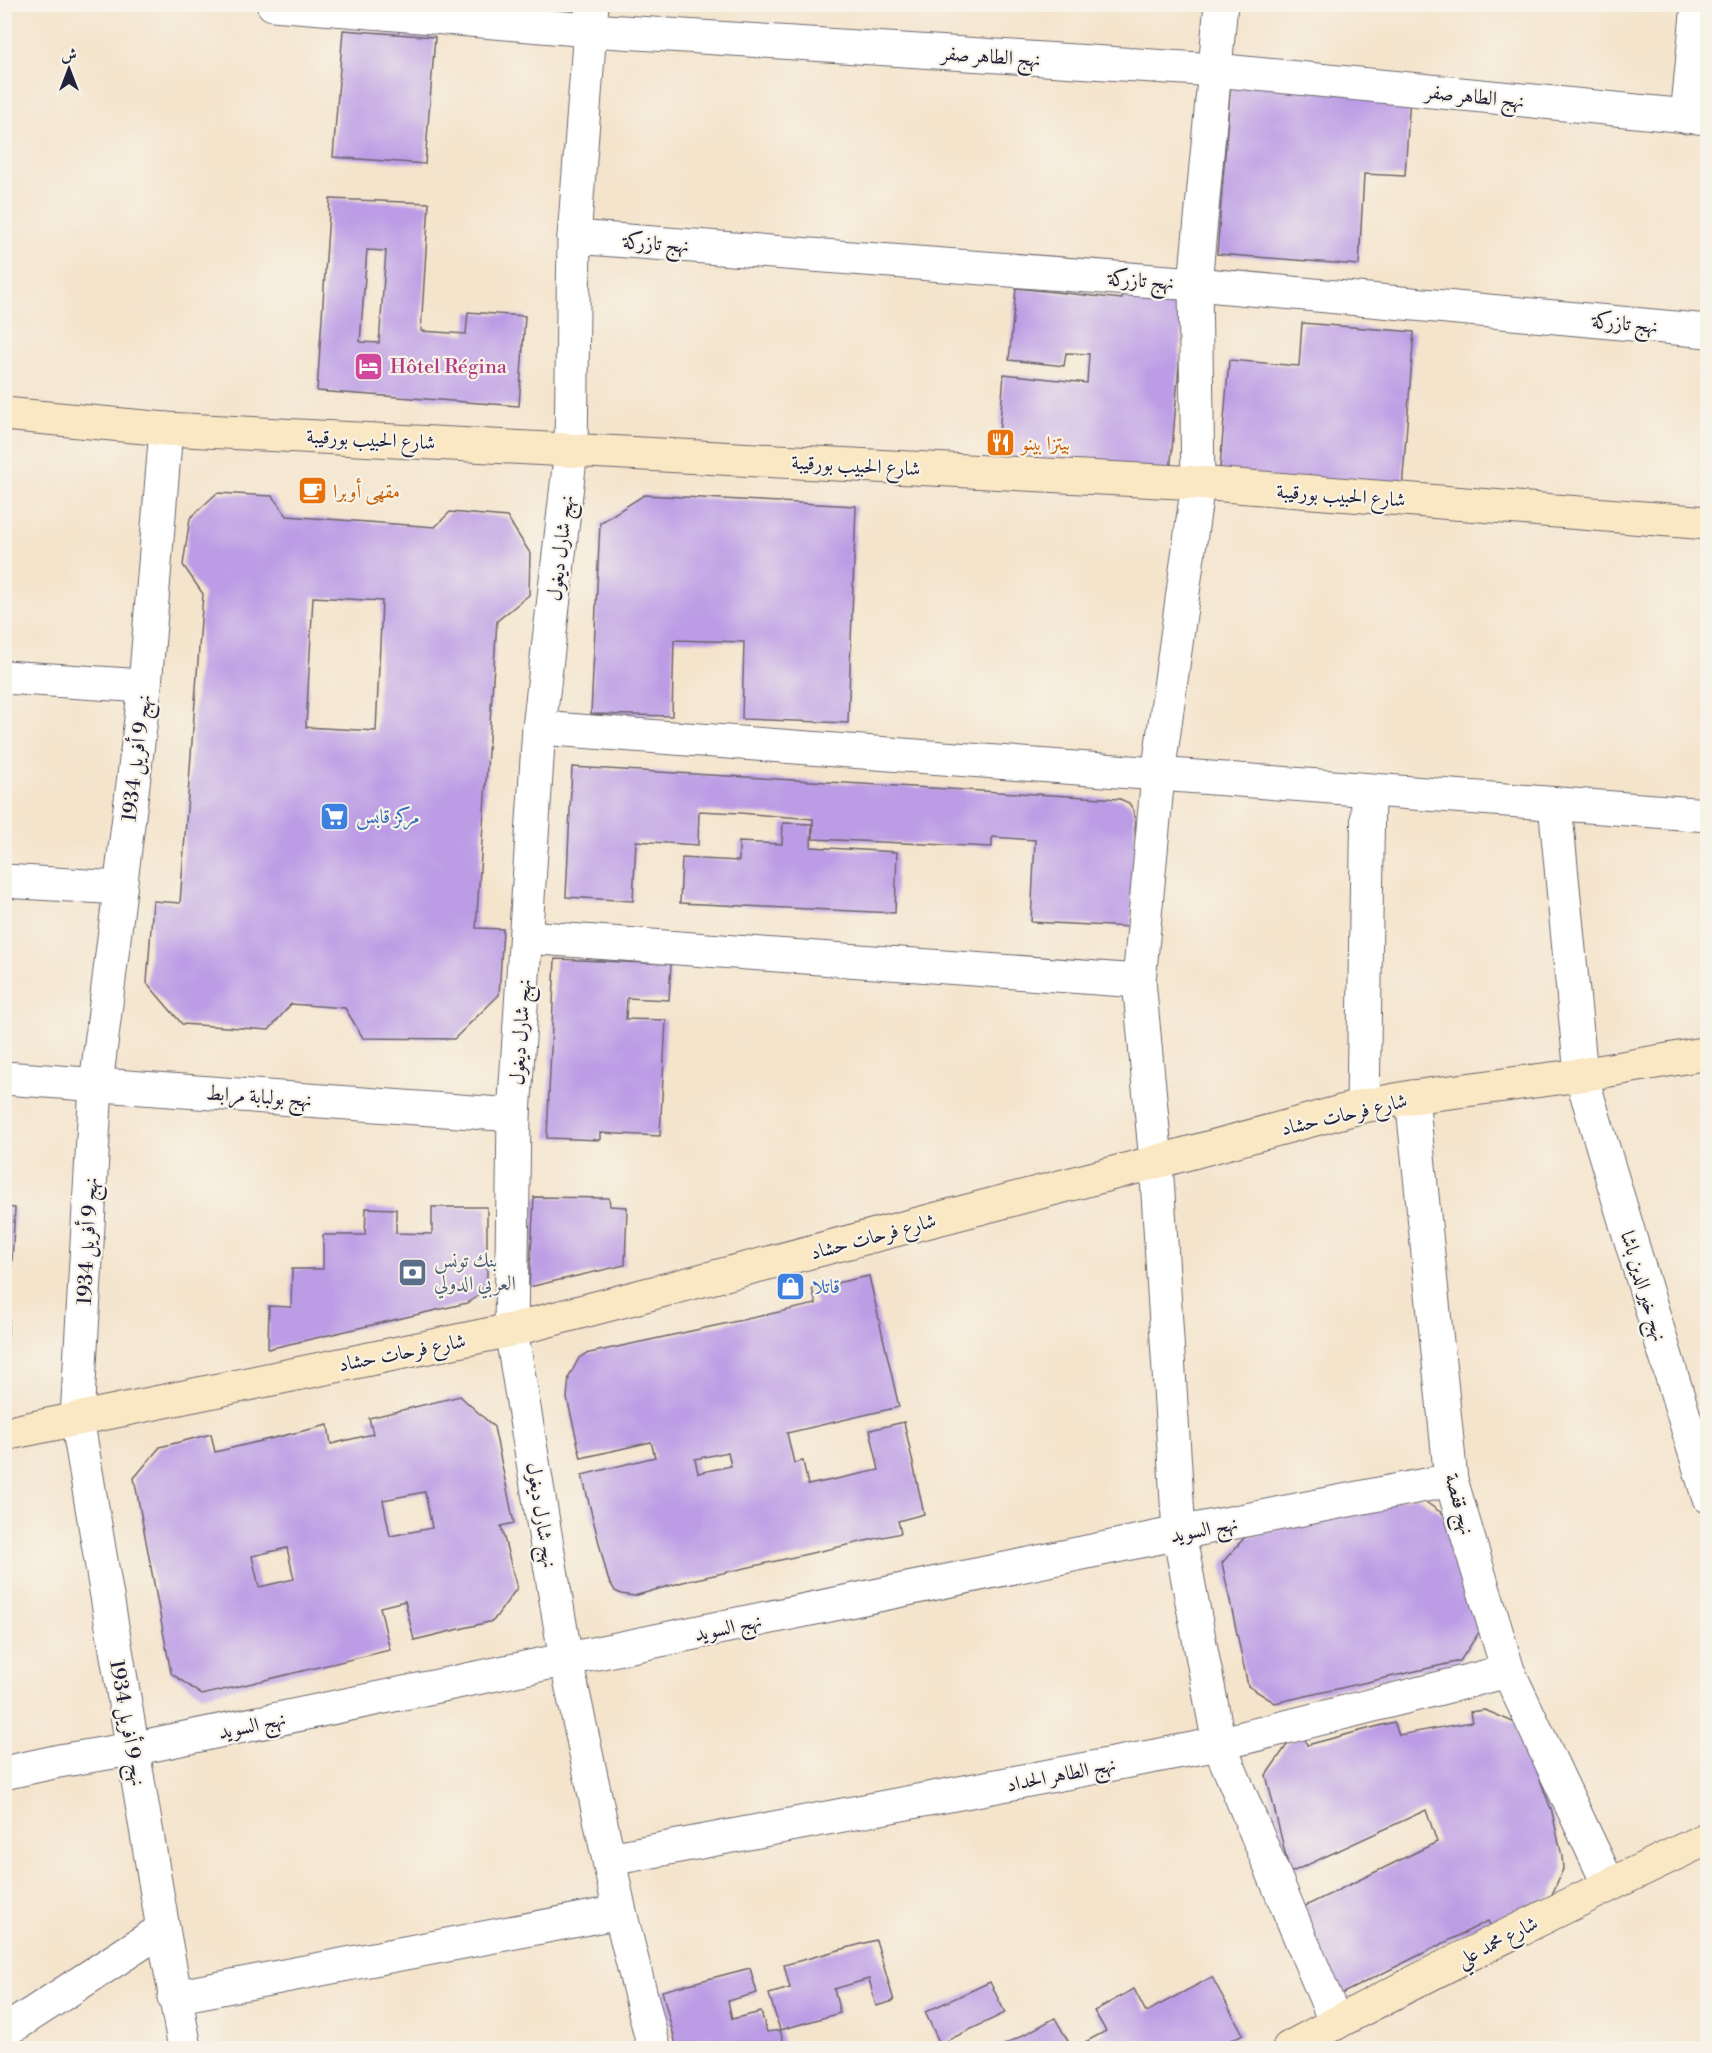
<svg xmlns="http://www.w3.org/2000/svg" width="1712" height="2053" font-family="'Libre Bodoni',Amiri,serif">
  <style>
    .building { fill: #bc9de5; fill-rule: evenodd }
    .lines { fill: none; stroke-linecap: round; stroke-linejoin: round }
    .street-casing { stroke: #6c666e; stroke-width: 35 }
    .secondary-casing { stroke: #6c666e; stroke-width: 35 }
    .street { stroke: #fff; stroke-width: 33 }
    .secondary { stroke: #fae7c3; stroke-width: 33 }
    .labels { text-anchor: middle; stroke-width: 4.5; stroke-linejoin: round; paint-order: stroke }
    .street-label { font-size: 20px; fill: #22223b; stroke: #f7f3e8 }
    .hotel-label { font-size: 20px; fill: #b23c85; stroke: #f7f3e8; text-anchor: start }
    .food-label { font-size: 20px; fill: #c56008; stroke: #f7f3e8; text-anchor: start }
    .shop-label { font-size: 20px; fill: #366cbe; stroke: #f7f3e8; text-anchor: start }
    .service-label { font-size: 20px; fill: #4e5e75; stroke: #f7f3e8; text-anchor: start }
  </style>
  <rect width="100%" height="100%" fill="#f7f3e8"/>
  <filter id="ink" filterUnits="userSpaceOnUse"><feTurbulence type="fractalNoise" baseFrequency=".0167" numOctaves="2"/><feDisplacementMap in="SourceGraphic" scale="12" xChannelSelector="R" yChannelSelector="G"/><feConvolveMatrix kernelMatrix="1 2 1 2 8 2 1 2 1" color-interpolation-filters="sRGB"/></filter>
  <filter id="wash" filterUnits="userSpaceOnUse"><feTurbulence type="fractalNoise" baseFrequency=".008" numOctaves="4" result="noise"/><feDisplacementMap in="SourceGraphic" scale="24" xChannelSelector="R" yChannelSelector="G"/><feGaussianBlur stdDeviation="1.35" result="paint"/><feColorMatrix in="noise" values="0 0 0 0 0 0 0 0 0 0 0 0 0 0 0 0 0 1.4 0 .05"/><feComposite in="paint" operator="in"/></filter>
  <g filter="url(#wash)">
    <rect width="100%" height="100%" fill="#f4e4cc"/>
    <g id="blocks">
      <g class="building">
        <polygon points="343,30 435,37 425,164 333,157"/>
        <polygon points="1231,80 1410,94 1405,176 1364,174 1359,265 1217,254"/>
        <path d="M330 199 429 203 421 331 466 334 468 312 525 316 519 406 317 391ZM367 250 386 251 379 343 360 342Z"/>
        <polygon points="1016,288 1122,299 1123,289 1185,294 1168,497 995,483 1004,374 1087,383 1089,354 1066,353 1064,366 1009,360"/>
        <polygon points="1302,323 1414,332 1401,503 1218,491 1229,360 1299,366"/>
        <path d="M217 493 272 496 287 516 435 527 450 512 507 517 530 553 529 595 497 621 476 928 503 929 499 995 454 1039 363 1038 345 1008 291 1004 269 1030 182 1024 147 983 153 901 180 903 203 594 183 565 190 518ZM313 597 382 601 376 731 306 727Z"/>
        <polygon points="644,495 856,506 848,723 742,719 744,642 674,640 672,716 591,714 600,523"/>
        <polygon points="572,767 1120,799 1129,803 1134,811 1136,845 1131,927 1031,922 1035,840 992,837 992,847 813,839 813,819 740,813 699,811 698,845 636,841 633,901 566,897"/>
        <polygon points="783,823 812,824 811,847 897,852 895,913 680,903 682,858 739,861 739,842 782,844"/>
        <polygon points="555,959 671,964 669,1000 627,998 626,1019 666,1020 660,1136 600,1133 600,1140 547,1138"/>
        <polygon points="534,1197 609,1198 610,1206 627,1207 625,1265 529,1287"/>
        <polygon points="4,1207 15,1208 7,1347 4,1347"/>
        <polygon points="432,1207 487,1207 487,1281 483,1289 474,1299 467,1303 268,1349 269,1306 291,1307 292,1269 323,1269 323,1235 365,1235 366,1208 396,1209 396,1233 432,1234"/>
        <path d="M869 1276 899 1407 787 1433 794 1463 803 1461 808 1485 879 1470 870 1430 904 1422 924 1514 898 1521 901 1533 683 1582 634 1596 621 1594 615 1591 608 1579 582 1475 655 1457 651 1442 581 1458 567 1398 569 1377 579 1358 585 1354 816 1304 812 1288ZM728 1452 731 1466 698 1473 695 1459Z"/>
        <path d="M460 1396 494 1427 514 1523 501 1526 517 1588 493 1621 414 1640 405 1601 380 1607 390 1650 202 1695 171 1673 134 1478 160 1447 211 1434 215 1452 328 1425 331 1444 373 1434 369 1418ZM425 1492 432 1528 390 1536 383 1500ZM287 1548 294 1579 259 1587 252 1556Z"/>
        <polygon points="1417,1496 1446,1516 1480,1631 1460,1661 1275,1703 1248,1686 1222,1563 1245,1537"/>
        <polygon points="1485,1710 1520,1725 1552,1812 1562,1856 1563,1869 1551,1897 1492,1929 1488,1921 1339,1995 1293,1912 1437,1842 1426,1810 1290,1873 1266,1775 1289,1742 1304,1736 1307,1745 1394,1722 1399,1735 1472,1722 1470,1712"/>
        <polygon points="876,1940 894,2001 876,2006 869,1979 834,1989 840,2013 780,2030 769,1994 790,1988 784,1965"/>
        <polygon points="750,1968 757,1993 728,2001 732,2019 761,2012 767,2032 780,2030 785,2048 677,2048 662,1991"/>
        <polygon points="1212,1977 1243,2034 1216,2048 1074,2048 1106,2031 1094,2011 1134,1989 1146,2012"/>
        <polygon points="990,1982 1005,2013 940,2044 925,2012"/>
        <polygon points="1055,2018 1072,2048 999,2048"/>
      </g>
    </g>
  </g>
  <g filter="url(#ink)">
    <use href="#blocks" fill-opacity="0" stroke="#6c666e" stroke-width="1.5"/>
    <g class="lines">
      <defs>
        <g id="street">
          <polyline points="273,4 590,30 1215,70 1708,118"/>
          <polyline points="592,4 574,237 571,450 539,728 514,1115 511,1330 566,1660 620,1912 654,2048"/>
          <polyline points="1221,4 1195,284 1198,483 1158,775 1139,981 1156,1162 1179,1533 1219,1744 1336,2023"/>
          <polyline points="1687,117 1698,4"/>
          <polyline points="574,237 1195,284 1708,331"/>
          <polyline points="166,429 145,686 96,1085 77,1418 163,1929 185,2048"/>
          <polyline points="4,677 145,686"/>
          <polyline points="539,728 1708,815"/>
          <polyline points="1555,804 1581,1075 1708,1496"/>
          <polyline points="4,881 120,888"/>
          <polyline points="526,937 1139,981"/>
          <polyline points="4,1078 514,1115"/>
          <polyline points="1412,1097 1451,1480 1508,1671 1609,1885"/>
          <polyline points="1363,1106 1368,791"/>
          <polyline points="4,1773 59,1761 132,1749 1179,1533 1451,1480"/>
          <polyline points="610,1859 1219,1744 1508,1671"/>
          <polyline points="174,1997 620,1912"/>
          <polyline points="4,2032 163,1929"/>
        </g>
        <g id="secondary">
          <polyline points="4,414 166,429 1198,483 1708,523"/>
          <polyline points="4,1434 511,1330 1156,1162 1363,1106 1412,1097 1581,1075 1708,1053"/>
          <path d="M1289 2048C1426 1974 1567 1905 1708 1838"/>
        </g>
      </defs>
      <use href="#street" class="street-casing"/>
      <use href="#secondary" class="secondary-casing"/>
      <use href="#street" class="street"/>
      <use href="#secondary" class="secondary"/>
    </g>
  </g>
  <defs>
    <symbol id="hotel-square" viewBox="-11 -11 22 22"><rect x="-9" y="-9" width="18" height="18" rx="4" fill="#d1479c" stroke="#f7f3e8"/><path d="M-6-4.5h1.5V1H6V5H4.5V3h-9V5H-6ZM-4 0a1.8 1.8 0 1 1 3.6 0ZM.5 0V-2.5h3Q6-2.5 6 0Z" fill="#fff"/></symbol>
    <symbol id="restaurant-square" viewBox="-11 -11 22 22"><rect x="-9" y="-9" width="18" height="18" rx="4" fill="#e8710a" stroke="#f7f3e8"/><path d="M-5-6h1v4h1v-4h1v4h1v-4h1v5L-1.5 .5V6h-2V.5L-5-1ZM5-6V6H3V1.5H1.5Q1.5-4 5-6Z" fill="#fff"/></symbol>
    <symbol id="cafe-square" viewBox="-11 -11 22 22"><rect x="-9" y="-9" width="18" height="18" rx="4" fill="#e8710a" stroke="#f7f3e8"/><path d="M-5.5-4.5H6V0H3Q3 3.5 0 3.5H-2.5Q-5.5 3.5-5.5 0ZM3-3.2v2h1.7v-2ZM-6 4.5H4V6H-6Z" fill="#fff"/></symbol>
    <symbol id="supermarket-square" viewBox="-11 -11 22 22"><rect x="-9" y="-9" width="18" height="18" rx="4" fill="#3f7fe0" stroke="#f7f3e8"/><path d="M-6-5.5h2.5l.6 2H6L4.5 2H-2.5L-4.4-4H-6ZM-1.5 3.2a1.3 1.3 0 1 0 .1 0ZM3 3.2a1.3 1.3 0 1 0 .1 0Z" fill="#fff"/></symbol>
    <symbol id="bank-square" viewBox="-11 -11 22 22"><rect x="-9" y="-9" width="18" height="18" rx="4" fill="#5c6f8a" stroke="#f7f3e8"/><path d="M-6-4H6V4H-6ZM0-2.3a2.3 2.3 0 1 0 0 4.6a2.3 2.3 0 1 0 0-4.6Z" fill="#fff"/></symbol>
    <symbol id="shop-square" viewBox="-11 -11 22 22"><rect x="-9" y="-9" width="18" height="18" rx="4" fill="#3f7fe0" stroke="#f7f3e8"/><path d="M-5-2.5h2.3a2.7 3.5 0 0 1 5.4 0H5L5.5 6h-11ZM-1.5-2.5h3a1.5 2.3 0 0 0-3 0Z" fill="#fff"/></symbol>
  </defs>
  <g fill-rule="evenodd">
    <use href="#hotel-square" x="352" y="350" width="33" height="33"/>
    <use href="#restaurant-square" x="984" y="426" width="33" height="33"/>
    <use href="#cafe-square" x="296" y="474" width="33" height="33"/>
    <use href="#supermarket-square" x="318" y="800" width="33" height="33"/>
    <use href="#bank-square" x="396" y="1256" width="33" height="33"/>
    <use href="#shop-square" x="774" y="1270" width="33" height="33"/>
  </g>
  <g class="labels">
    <g class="street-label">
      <text transform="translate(991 56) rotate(4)" y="7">نهج الطاهر صفر</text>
      <text transform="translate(1475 96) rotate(6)" y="7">نهج الطاهر صفر</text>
      <text transform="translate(656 243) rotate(4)" y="7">نهج تازركة</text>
      <text transform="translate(1141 280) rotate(4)" y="7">نهج تازركة</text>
      <text transform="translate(1625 323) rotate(5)" y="7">نهج تازركة</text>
      <text transform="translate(371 439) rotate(3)" y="7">شارع الحبيب بورقيبة</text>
      <text transform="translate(856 465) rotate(3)" y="7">شارع الحبيب بورقيبة</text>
      <text transform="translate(1341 495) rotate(4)" y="7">شارع الحبيب بورقيبة</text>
      <text transform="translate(560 548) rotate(-83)" y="7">نهج شارل ديغول</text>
      <text transform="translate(136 758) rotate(-83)" y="7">نهج 9 أفريل 1934</text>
      <text transform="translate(520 1032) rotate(-86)" y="7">نهج شارل ديغول</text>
      <text transform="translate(259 1096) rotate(4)" y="7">نهج بولبابة مرابط</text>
      <text transform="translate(1344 1114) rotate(-13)" y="7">شارع فرحات حشاد</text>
      <text transform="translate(873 1236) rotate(-15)" y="7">شارع فرحات حشاد</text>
      <text transform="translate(87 1241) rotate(-87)" y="7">نهج 9 أفريل 1934</text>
      <text transform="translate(1644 1286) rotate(73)" y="7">نهج خير الدين باشا</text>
      <text transform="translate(402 1352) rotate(-11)" y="7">شارع فرحات حشاد</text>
      <text transform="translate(1460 1504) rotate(75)" y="7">نهج قفصة</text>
      <text transform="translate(542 1515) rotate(81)" y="7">نهج شارل ديغول</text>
      <text transform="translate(1204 1529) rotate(-11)" y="7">نهج السويد</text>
      <text transform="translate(728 1627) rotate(-12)" y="7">نهج السويد</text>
      <text transform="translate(128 1723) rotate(80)" y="7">نهج 9 أفريل 1934</text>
      <text transform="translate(252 1725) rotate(-12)" y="7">نهج السويد</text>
      <text transform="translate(1061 1774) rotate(-11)" y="7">نهج الطاهر الحداد</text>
      <text transform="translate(1497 1941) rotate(-27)" y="7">شارع محمد علي</text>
    </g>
    <g class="hotel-label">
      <text x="390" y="373">Hôtel Régina</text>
    </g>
    <g class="food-label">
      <text x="1021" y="450">بيتزا بينو</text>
      <text x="333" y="498">مقهى أوبرا</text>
    </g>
    <g class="shop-label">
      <text x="356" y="823">مركز قابس</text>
      <text x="812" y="1293">قاتلا</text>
    </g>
    <g class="service-label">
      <text x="434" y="1267">بنك تونس<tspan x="434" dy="23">العربي الدولي</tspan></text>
    </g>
  </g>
  <rect width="1712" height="2053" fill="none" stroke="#f7f3e8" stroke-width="24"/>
  <g transform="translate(69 69)" stroke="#f7f3e8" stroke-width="4.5" paint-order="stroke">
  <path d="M0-4.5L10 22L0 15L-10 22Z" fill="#22223b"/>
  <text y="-9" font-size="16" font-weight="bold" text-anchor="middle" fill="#22223b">ش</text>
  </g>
</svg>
